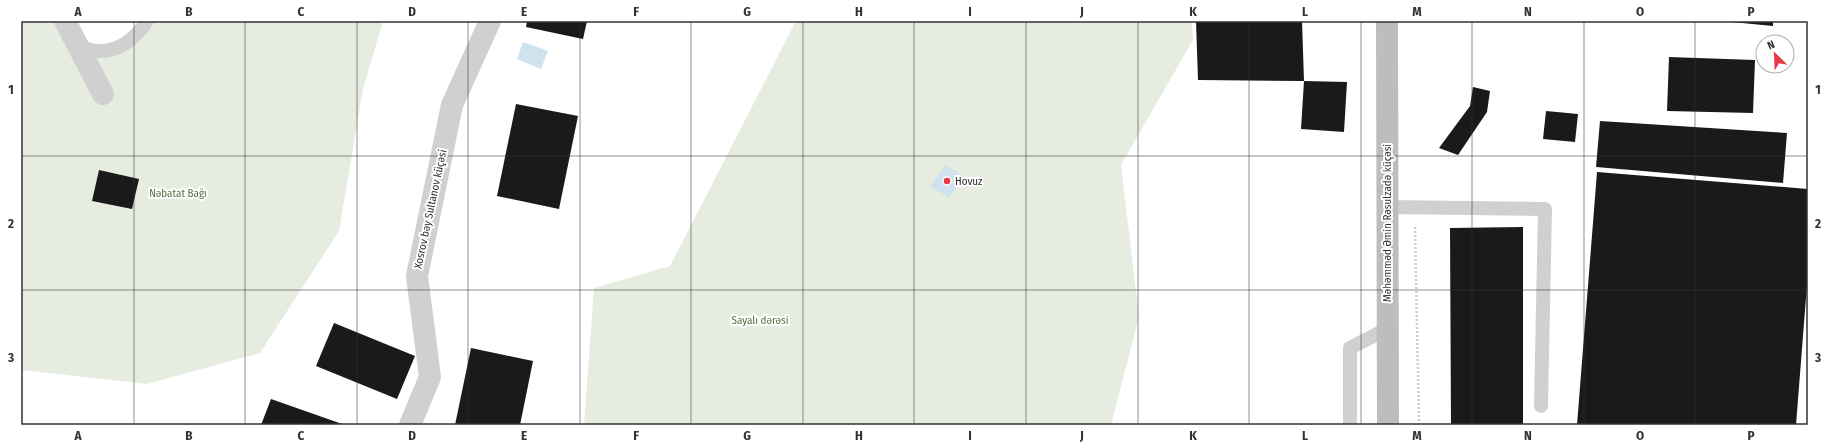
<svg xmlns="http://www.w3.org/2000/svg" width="1829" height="446" font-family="'Fira Sans Condensed',sans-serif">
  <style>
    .green { fill: #e6ecdf }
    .water { fill: #cfe2ee }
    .building { fill: #1a1a1a }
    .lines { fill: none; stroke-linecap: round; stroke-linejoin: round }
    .path { stroke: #cdcdcd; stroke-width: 2.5; stroke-dasharray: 2 2; stroke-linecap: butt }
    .lane { stroke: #d0d0d0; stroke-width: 14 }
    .street { stroke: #d0d0d0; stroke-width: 22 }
    .secondary { stroke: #bdbdbd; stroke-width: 22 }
    .grid { fill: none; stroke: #333; stroke-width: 1; stroke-opacity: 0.55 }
    .poi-dot { fill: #e63946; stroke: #fff; stroke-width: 1.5 }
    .labels { text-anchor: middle; stroke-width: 4; stroke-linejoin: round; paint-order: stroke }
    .poi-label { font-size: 11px; fill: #333; stroke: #fff; text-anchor: start }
    .park-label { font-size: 11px; fill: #56703f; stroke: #fff }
    .street-label { font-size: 11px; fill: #333; stroke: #fff }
    .neatline { fill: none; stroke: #333; stroke-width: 1.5 }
    .grid-label { font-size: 13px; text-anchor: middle; font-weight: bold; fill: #333 }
  </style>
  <rect width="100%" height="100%" fill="#fff"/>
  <g class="green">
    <polygon points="21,21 65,21 79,46 118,48 145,21 383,21 363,89 339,231 260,353 147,384 21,370"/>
    <polygon points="796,21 1192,21 1193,40 1121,165 1139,317 1111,425 584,425 594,288 670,266"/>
  </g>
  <g class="water">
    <polygon points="523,42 548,51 541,69 517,59"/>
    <polygon points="946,165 963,176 949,198 930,186"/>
  </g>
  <g class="building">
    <polygon points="527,21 587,21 583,39 526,27"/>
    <polygon points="1196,21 1302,21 1304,81 1347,82 1344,132 1301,129 1304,81 1198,80"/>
    <polygon points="1721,21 1773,21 1773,26"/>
    <polygon points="1669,57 1755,60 1753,113 1667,111"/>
    <polygon points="1473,87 1490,91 1487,112 1458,155 1439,148 1470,106"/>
    <polygon points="516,104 578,116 559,209 497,196"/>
    <polygon points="1546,111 1578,114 1575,142 1543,139"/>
    <polygon points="1600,121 1787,133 1783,183 1596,167"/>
    <polygon points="99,170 139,179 132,209 92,201"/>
    <polygon points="1597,172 1808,189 1808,272 1796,425 1577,425"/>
    <polygon points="1523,227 1523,425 1451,425 1450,228"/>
    <polygon points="334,323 415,356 397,399 316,366"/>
    <polygon points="471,348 533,361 520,425 455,425"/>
    <polygon points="271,399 345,425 261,425"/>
  </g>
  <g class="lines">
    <polyline class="path" points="1415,227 1419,425"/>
    <g class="lane">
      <path d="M79 46C85 48 92 51 98 51 119 52 136 38 147 21"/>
      <polyline points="1387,207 1545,209 1541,406"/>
      <polyline points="1350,425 1350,348 1387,329"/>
    </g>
    <g class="street">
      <polyline points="65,21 103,94"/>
      <polyline points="410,425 430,377 417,276 452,105 490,21"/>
    </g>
    <polyline class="secondary" points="1387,21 1388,425"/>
  </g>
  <path class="grid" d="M134 21V425M245 21V425M357 21V425M468 21V425M580 21V425M691 21V425M803 21V425M914 21V425M1026 21V425M1138 21V425M1249 21V425M1361 21V425M1472 21V425M1584 21V425M1695 21V425M21 156H1808M21 290H1808"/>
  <circle class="poi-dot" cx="947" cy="181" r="4"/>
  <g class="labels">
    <g class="poi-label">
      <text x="955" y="185">Hovuz</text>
    </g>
    <g class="park-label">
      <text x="178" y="197">Nəbatat Bağı</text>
      <text x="760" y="324">Sayalı dərəsi</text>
    </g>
    <g class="street-label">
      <text transform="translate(430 209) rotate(-78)" y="4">Xosrov bəy Sultanov küçəsi</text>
      <text transform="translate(1387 223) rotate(-90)" y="4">Məhəmməd Əmin Rəsulzadə küçəsi</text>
    </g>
  </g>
  <rect width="1829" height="446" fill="none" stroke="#ffffff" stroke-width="44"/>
  <g transform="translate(1775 54) rotate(336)"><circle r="19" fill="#ffffff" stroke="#adadad"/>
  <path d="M0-3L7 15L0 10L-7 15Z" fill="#e63946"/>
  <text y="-6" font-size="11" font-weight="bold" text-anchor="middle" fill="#333333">N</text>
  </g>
  <rect x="22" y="22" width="1785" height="402" class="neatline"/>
  <g class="grid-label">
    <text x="78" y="16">A</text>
    <text x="189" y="16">B</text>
    <text x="301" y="16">C</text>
    <text x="412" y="16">D</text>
    <text x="524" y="16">E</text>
    <text x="636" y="16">F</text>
    <text x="747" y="16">G</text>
    <text x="859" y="16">H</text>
    <text x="970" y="16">I</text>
    <text x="1082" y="16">J</text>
    <text x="1193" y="16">K</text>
    <text x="1305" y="16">L</text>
    <text x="1417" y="16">M</text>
    <text x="1528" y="16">N</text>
    <text x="1640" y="16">O</text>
    <text x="1751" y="16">P</text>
    <text x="11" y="94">1</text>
    <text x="1818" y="94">1</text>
    <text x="11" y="228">2</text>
    <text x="1818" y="228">2</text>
    <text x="11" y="362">3</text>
    <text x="1818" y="362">3</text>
    <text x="78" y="440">A</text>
    <text x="189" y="440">B</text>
    <text x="301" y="440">C</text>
    <text x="412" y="440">D</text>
    <text x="524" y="440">E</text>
    <text x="636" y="440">F</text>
    <text x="747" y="440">G</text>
    <text x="859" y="440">H</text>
    <text x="970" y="440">I</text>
    <text x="1082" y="440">J</text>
    <text x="1193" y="440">K</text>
    <text x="1305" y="440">L</text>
    <text x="1417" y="440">M</text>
    <text x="1528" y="440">N</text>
    <text x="1640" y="440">O</text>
    <text x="1751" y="440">P</text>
  </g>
</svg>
